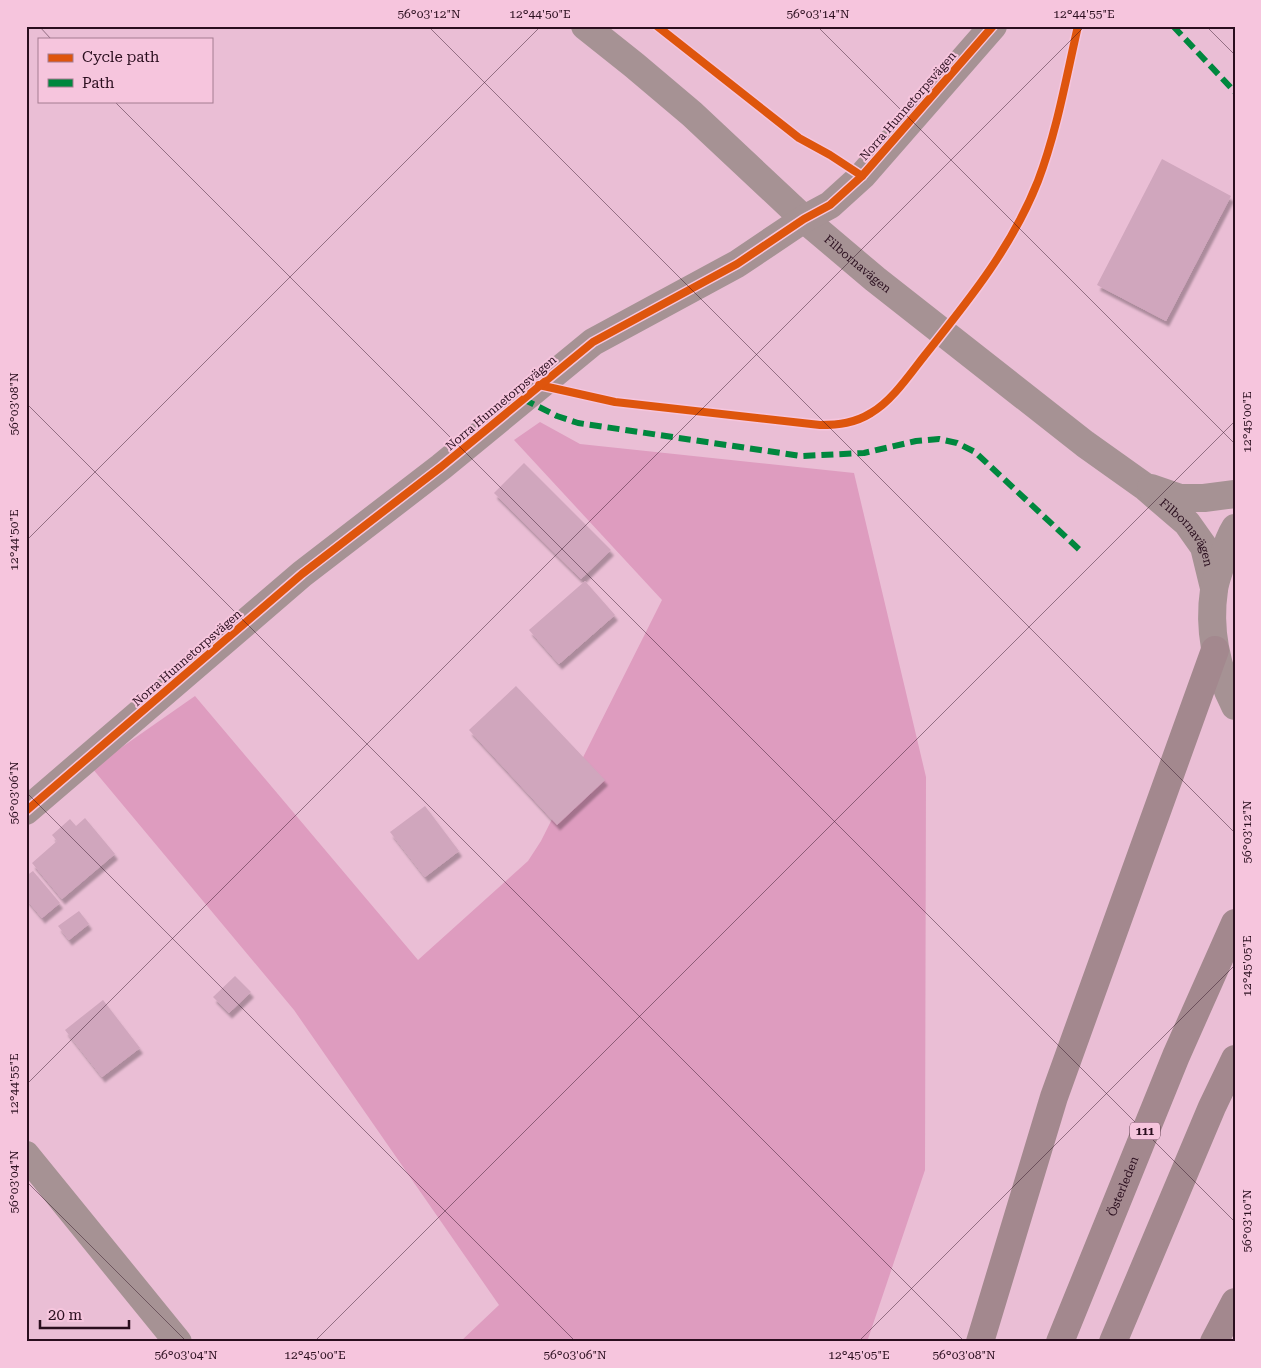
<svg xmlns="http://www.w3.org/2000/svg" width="1261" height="1368" font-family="'Roboto Serif',serif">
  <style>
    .green { fill: #de9cbf }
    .building { fill: #d0a6bd; filter: url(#shadow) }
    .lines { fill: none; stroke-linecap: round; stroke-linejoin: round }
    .minor { stroke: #a69294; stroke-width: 28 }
    .major { stroke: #a3888e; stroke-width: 28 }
    .quiet { stroke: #00873e; stroke-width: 6; stroke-dasharray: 12 6; stroke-linecap: butt }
    .cycleway-casing { stroke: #f6c5dd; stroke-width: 11 }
    .cycleway { stroke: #de550d; stroke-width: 8 }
    .ticks { fill: none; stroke: #2a0e1e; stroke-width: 1; stroke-opacity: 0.45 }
    .labels { text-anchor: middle; stroke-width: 4; stroke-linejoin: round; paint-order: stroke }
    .shield { fill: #f6c5dd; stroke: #674557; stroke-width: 1 }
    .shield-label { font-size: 11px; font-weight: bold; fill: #2a0e1e }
    .street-label { font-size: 12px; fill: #2a0e1e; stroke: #f6c5dd }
    .neatline { fill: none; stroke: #2a0e1e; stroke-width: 2 }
    .ticks-label { font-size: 12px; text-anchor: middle; fill: #2a0e1e }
  </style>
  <defs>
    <filter id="shadow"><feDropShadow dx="3" dy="5.5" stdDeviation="1" flood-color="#0004"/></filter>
  </defs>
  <rect width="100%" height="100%" fill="#eabed5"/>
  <polygon class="green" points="540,422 580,444 854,473 926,777 925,1170 867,1342 460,1342 499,1305 294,1010 92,768 195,696 418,960 528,861 541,841 662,600 514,440"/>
  <g class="building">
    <polygon points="1162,159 1231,196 1166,321 1097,285"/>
    <polygon points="524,463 611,550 581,579 494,493"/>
    <polygon points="585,581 615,615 559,664 529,630"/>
    <polygon points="516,686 605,780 557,825 469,730"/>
    <polygon points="425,806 459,851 425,877 390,832"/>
    <polygon points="85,818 115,854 62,899 32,863 57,841 52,835 70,819 76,826"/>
    <polygon points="33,871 60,903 42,918 26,899 26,876"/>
    <polygon points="79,911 89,924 69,940 58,926"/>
    <polygon points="235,976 251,992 229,1013 213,997"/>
    <polygon points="103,1000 140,1048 102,1077 65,1030"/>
  </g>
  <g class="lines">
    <g class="minor">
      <path id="s1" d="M585 26 634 65 692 114 804 219 875 279 1085 444 1144 486 1187 523 1204 547 1214 588"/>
      <polyline points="1151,488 1180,498 1204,498 1235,494"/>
      <path d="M1235 528C1228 539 1225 551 1221 564 1219 572 1215 581 1214 590 1208 630 1217 670 1235 706"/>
      <polyline points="26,811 302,574 441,467 593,342 737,264 804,219 830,205 862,176 993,26"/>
      <polyline points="26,1155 178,1342"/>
    </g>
    <g class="major">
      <polyline points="980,1342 1054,1097 1215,650"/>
      <path id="s2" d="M1060 1342 1176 1056 1235 923"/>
      <polyline points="1113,1342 1212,1107 1235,1059"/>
      <polyline points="1214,1342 1235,1302"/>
    </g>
    <g class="quiet">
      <polyline points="1173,26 1235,92"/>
      <polyline points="523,399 557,416 578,423 801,456 864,453 916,441 939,439 957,443 975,452 1083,553"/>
    </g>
    <defs>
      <g id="cycleway">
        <polyline points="657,26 799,138 830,155 862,176"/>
        <path d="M539 385 615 402 820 425C839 425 855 423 871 413 892 401 910 374 925 355 969 300 1012 247 1038 181 1057 131 1066 78 1078 26"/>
        <polyline points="26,811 302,574 441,467 593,342 737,264 804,219 830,205 862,176 993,26"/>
      </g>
    </defs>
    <use href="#cycleway" class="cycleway-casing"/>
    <use href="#cycleway" class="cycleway"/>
  </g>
  <path class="ticks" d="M39 26 51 39M428 26 1235 833M817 26 1235 444M1206 26 1235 55M114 101 1235 1222M26 403 965 1342M26 541 541 26M26 792 576 1342M26 1085 1085 26M26 1181 187 1342M314 1342 1235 421M858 1342 1235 965"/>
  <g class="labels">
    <rect class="shield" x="1130" y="1122.5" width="30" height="17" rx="4"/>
    <g class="shield-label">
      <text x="1145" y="1135">111</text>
    </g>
    <g class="street-label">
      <text transform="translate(908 106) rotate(-49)" y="4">Norra Hunnetorpsvägen</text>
      <text dy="4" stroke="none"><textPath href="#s1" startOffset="362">Filbornavägen</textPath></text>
      <text transform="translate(501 403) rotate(-40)" y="4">Norra Hunnetorpsvägen</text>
      <text dy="4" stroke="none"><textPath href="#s1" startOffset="789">Filbornavägen</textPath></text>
      <text transform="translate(187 658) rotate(-41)" y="4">Norra Hunnetorpsvägen</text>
      <text dy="4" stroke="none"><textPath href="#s2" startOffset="168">Österleden</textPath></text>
    </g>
  </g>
  <rect width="1261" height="1368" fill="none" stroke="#f6c5dd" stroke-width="55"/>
  <rect x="38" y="38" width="175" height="65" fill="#f6c5dd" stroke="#a47c91"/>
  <rect x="48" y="54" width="25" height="8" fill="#de550d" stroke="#a47c91"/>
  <text x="82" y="62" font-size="15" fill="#2a0e1e">Cycle path</text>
  <rect x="48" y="79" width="25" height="8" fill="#00873e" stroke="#a47c91"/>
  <text x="82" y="88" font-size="15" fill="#2a0e1e">Path</text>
  <path d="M40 1320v8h89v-8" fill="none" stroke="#2a0e1e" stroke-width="2.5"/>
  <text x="48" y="1320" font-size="15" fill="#2a0e1e" stroke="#f6c5dd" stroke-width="4" paint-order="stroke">20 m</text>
  <rect x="28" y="28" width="1206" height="1312" class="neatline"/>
  <g class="ticks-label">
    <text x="429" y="18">56°03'12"N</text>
    <text x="540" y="18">12°44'50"E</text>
    <text x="818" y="18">56°03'14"N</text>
    <text x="1084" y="18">12°44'55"E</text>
    <text transform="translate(14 404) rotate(-90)" y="4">56°03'08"N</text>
    <text transform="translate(1247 422) rotate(-90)" y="4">12°45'00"E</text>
    <text transform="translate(14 540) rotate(-90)" y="4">12°44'50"E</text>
    <text transform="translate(14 793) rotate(-90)" y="4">56°03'06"N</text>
    <text transform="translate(1247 832) rotate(-90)" y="4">56°03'12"N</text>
    <text transform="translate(1247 966) rotate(-90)" y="4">12°45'05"E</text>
    <text transform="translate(14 1084) rotate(-90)" y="4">12°44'55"E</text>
    <text transform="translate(14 1182) rotate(-90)" y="4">56°03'04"N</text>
    <text transform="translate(1247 1221) rotate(-90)" y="4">56°03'10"N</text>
    <text x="186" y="1359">56°03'04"N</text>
    <text x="315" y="1359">12°45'00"E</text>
    <text x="575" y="1359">56°03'06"N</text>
    <text x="859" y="1359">12°45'05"E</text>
    <text x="964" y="1359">56°03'08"N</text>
  </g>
</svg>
